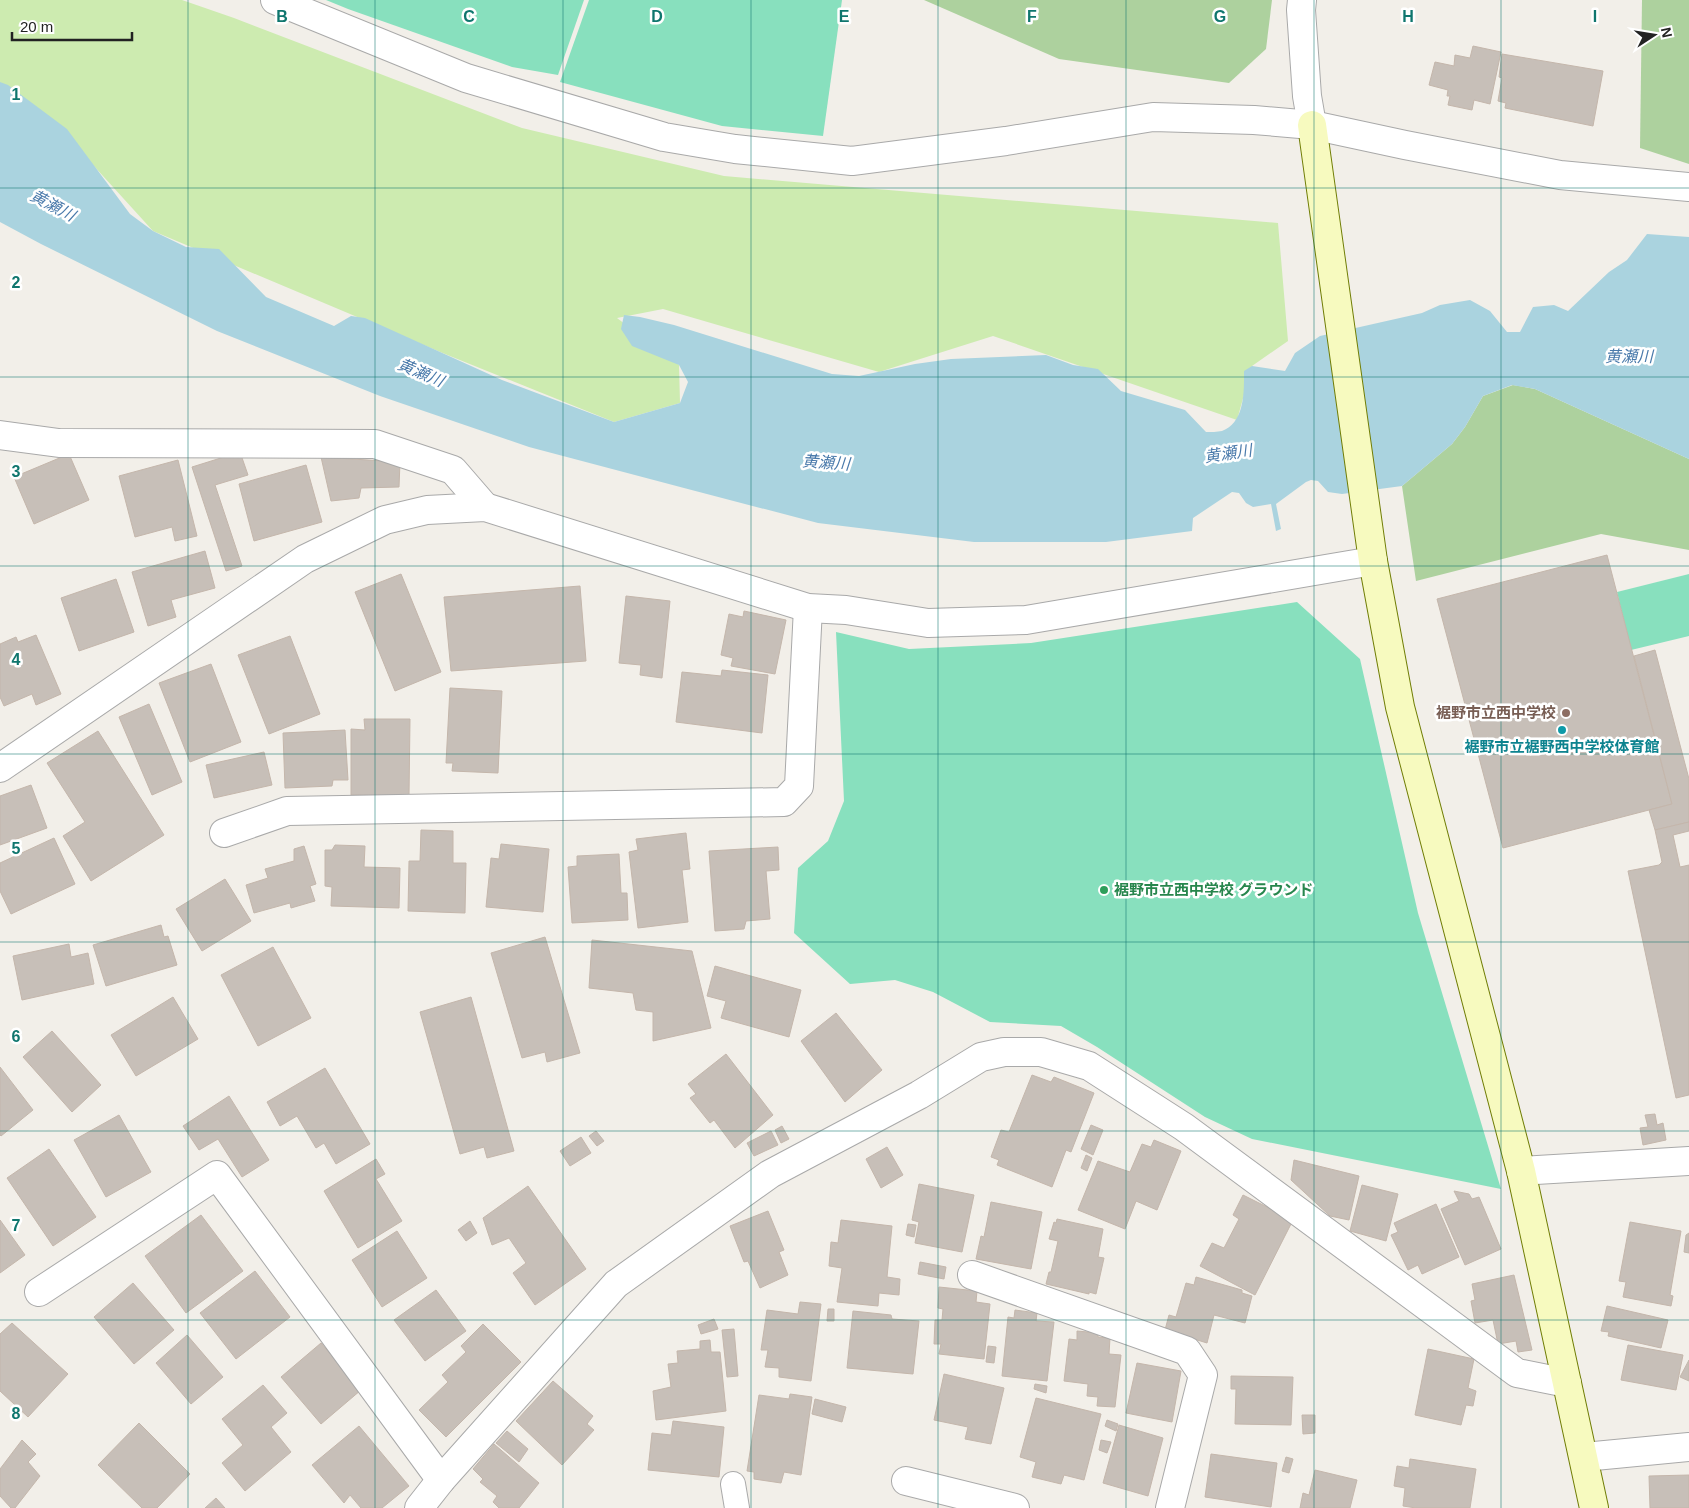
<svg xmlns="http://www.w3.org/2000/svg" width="1689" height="1508" font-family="Helvetica,'Noto Sans JP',sans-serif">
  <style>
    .grass { fill: #cdebb0 }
    .forest { fill: #add19e }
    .pitch { fill: #88e0be }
    .water { fill: #aad3df }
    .building { fill: #c7bfb8; stroke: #c4b6ab }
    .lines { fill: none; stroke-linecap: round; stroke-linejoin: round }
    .lane-casing { stroke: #a9a9a9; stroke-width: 26 }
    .street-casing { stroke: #a9a9a9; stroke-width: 30 }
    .secondary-casing { stroke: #707d05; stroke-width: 30 }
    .lane { stroke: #fff; stroke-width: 24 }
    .street { stroke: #fff; stroke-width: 28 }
    .secondary { stroke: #f7fabf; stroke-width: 28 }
    .grid { fill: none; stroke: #0f766e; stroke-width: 1; stroke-opacity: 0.55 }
    .education-dot { fill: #8d6e63; stroke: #fff; stroke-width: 2 }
    .culture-dot { fill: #0f9aa8; stroke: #fff; stroke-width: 2 }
    .leisure-dot { fill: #2e9e5b; stroke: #fff; stroke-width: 2 }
    .labels { text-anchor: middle; stroke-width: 5; stroke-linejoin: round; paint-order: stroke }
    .education-label { font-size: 15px; font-weight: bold; fill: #785e54; stroke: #fff; text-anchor: end }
    .culture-label { font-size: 15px; font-weight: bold; fill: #0d838f; stroke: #fff }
    .leisure-label { font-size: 15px; font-weight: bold; fill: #27864d; stroke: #fff; text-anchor: start }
    .water-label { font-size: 16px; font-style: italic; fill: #4a7aab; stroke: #fff }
    .grid-label { font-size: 16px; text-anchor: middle; font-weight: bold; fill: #0f766e; stroke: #fff; stroke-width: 5; stroke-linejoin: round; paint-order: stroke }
  </style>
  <rect width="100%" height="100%" fill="#f2efe9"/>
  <polygon class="grass" points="0,0 182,0 234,18 522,128 724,176 1278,223 1288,341 1252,366 1237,420 993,336 879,372 663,309 617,318 679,365 680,403 614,422 445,354 153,231 93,165 0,95"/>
  <g class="forest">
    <polygon points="924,0 1272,0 1266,49 1229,83 1059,59"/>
    <polygon points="1642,0 1689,0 1689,164 1640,148"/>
    <polygon points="1513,385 1535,389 1689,459 1689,550 1601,534 1416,581 1402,486 1452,444 1465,427 1483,396"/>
  </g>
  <g class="pitch">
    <polygon points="326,0 584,0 558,75 512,67 348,9"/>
    <polygon points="589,0 842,0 823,136 722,126 560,82"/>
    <polygon points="1689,574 1689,636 1631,650 1617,592"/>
    <polygon points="1297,602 1360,659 1418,913 1501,1189 1252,1139 1205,1117 1097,1047 1061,1026 990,1022 933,992 895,980 850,984 794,933 798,868 828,841 844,801 836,632 909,649 1031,643"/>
  </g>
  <path class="water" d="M0 82 8 85 67 129 130 214 153 231 186 247 219 249 266 297 334 326 351 316 365 318 502 380 614 422 680 403 688 382 679 365 632 346 621 329 624 315 640 317 674 325 832 374 859 376 915 364 951 359 1046 355 1073 365 1098 369 1121 391 1185 410 1206 432C1211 432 1217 432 1222 431 1245 422 1244 392 1244 371L1252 366 1285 371 1295 353 1320 336 1422 313 1440 305 1470 300 1490 311 1507 332H1520L1533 307 1554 305 1568 311 1609 272 1627 260 1647 234 1689 237V459L1535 389 1512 385 1483 396 1465 427 1452 444 1402 486 1342 494 1328 492 1318 481 1311 480 1306 482 1276 504 1281 529 1276 531 1271 504 1253 507 1246 503 1239 493 1232 492 1193 518 1192 531 1106 542H974L818 523 684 488 529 447 380 396 217 331 41 244 0 222Z"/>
  <g class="building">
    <polygon points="1473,46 1501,52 1490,104 1474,100 1472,110 1448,105 1450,96 1447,96 1448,90 1429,85 1435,62 1454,66 1455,55 1470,58"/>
    <polygon points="1502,54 1603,71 1593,126 1505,108 1506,103 1498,101 1502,78 1499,77"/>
    <polygon points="240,452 248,475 215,485 242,566 226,571 192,467"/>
    <polygon points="69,454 89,500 34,524 14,477"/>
    <polygon points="321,457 400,462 399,487 361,488 359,498 331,501"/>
    <polygon points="178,460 197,536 175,541 172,527 135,537 119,476"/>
    <polygon points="306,465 322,522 254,541 239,484"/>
    <polygon points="205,551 215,588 171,600 176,617 148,626 132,572"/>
    <polygon points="1607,555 1672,804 1503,848 1437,599"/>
    <polygon points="401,574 441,672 395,691 355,592"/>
    <polygon points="116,579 134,632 79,651 61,598"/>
    <polygon points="580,586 586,661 451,671 444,597"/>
    <polygon points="626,596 670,601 662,678 640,675 641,665 619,663"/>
    <polygon points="744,611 786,620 775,674 731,666 733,658 721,655 729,614 743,617"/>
    <polygon points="36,635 61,694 36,705 32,694 4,706 0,697 0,644 16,637 18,642"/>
    <polygon points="290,636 320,714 269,734 238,655"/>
    <polygon points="1655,650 1689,779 1689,822 1655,830 1649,810 1672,804 1634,656"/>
    <polygon points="211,664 241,742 190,762 159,683"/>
    <polygon points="722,670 768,675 762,733 676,722 682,672 721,676"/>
    <polygon points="450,688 502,691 498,773 452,771 453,763 446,763"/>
    <polygon points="149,704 182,782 152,795 119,717"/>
    <polygon points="364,719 410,719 409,796 351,795 351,729 365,730"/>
    <polygon points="345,730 348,780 333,780 332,786 285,788 283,733"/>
    <polygon points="98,731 164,835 91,881 63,836 85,822 47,763"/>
    <polygon points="264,752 272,785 214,798 206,765"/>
    <polygon points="31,785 47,828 0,845 0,796"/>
    <polygon points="1689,822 1689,831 1673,835 1680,867 1689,865 1689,1095 1676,1098 1628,871 1659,865 1662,862 1655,830"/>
    <polygon points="421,830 453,831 453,863 466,863 465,913 408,911 409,861 420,861"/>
    <polygon points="686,833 690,869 682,870 688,922 638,928 629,852 638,850 636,839"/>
    <polygon points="54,838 75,884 11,914 0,891 0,863"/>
    <polygon points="501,844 549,849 543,912 486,907 491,858 499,859"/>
    <polygon points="335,845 365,846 364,867 400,868 399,908 331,906 332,887 325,886 325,850 332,850"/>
    <polygon points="304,846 316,884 310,886 315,901 291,908 290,903 254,913 246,885 268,878 265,869 294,861 294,849"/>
    <polygon points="778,847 779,870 766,871 770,919 746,921 744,929 715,931 709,851"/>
    <polygon points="619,854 621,893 627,893 628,920 572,923 568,867 577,866 577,856"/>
    <polygon points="225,879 251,921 202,951 176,909"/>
    <polygon points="161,925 164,937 168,936 177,965 106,986 93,945"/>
    <polygon points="545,937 580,1053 547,1062 545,1052 522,1058 491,953"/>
    <polygon points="592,940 692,951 711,1028 653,1041 653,1012 636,1010 633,993 589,988"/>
    <polygon points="69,944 71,957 88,953 94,984 22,1000 13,956"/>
    <polygon points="273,947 311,1018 258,1046 221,975"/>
    <polygon points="715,966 801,990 789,1037 721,1018 726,1001 707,996"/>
    <polygon points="173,997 198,1039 136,1076 111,1035"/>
    <polygon points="471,997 514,1151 487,1158 484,1147 460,1154 420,1012"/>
    <polygon points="836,1013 882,1070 845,1102 801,1041"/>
    <polygon points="52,1031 101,1085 72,1112 23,1057"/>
    <polygon points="726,1054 773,1115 735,1148 714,1120 710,1123 690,1098 696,1094 688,1084"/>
    <polygon points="0,1067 33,1110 1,1136 0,1135"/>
    <polygon points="325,1068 370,1144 336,1164 324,1143 316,1148 297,1116 280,1126 267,1102"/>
    <polygon points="1032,1075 1051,1082 1054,1077 1094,1093 1071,1152 1066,1150 1052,1187 997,1165 999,1160 991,1157 1001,1130 1009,1132"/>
    <polygon points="229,1096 269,1160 242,1177 218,1139 199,1150 183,1126"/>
    <polygon points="1655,1114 1657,1125 1663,1123 1666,1140 1643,1145 1640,1128 1648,1127 1645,1115"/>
    <polygon points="119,1115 151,1172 106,1197 74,1140"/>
    <polygon points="1091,1125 1103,1130 1093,1155 1081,1149"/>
    <polygon points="782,1126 789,1139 781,1143 775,1130"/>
    <polygon points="596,1131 604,1141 597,1146 589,1136"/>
    <polygon points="771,1131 778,1145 754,1156 747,1143"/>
    <polygon points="581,1137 591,1153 570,1166 560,1151"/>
    <polygon points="1154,1140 1181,1151 1157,1210 1136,1201 1125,1229 1078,1210 1098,1161 1130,1172 1142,1144 1151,1147"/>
    <polygon points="887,1147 903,1175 881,1188 866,1159"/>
    <polygon points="49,1149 96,1217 53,1246 7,1178"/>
    <polygon points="1086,1155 1092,1158 1087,1171 1081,1168"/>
    <polygon points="376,1159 385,1174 376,1179 402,1221 358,1248 324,1191"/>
    <polygon points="1294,1160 1359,1176 1349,1220 1330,1216 1291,1180"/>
    <polygon points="919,1184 974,1195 962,1252 915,1243 919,1222 912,1220"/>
    <polygon points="1362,1185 1398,1194 1386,1241 1350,1231"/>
    <polygon points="528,1186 586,1269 535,1305 513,1273 526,1263 509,1238 492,1245 483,1218"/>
    <polygon points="1454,1191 1469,1194 1472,1199 1479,1197 1501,1249 1465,1265 1441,1209 1459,1201"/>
    <polygon points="1243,1195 1293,1220 1255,1295 1200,1266 1212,1243 1224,1248 1239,1219 1233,1215"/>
    <polygon points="991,1202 1042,1212 1031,1269 976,1259 981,1236 984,1237"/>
    <polygon points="1436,1204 1459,1257 1422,1274 1418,1265 1408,1270 1391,1235 1398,1232 1394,1223"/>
    <polygon points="768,1211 784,1250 779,1252 788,1275 760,1288 748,1261 744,1262 730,1226"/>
    <polygon points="201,1215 243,1271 186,1313 145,1256"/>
    <polygon points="1057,1219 1103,1229 1098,1257 1104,1258 1096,1294 1089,1292 1089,1294 1046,1284 1049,1272 1051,1272 1058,1241 1049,1239 1054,1222 1056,1223"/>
    <polygon points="0,1220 25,1255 0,1273"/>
    <polygon points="841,1220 892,1226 887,1277 900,1279 899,1295 879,1293 878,1306 837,1302 842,1268 829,1266 831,1242 838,1243"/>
    <polygon points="470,1221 477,1233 466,1241 458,1230"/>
    <polygon points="1630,1222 1681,1231 1670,1295 1673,1296 1671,1306 1623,1297 1626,1282 1619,1281"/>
    <polygon points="908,1224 916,1225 914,1237 906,1235"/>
    <polygon points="397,1231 427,1278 382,1307 352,1260"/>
    <polygon points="1689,1233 1689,1253 1684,1252 1686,1235"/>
    <polygon points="920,1262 946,1267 944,1279 918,1274"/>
    <polygon points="255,1271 290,1317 236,1359 200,1313"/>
    <polygon points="1514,1275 1532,1350 1518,1352 1516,1341 1498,1344 1493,1320 1475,1323 1471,1301 1475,1300 1472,1284"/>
    <polygon points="1196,1277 1242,1290 1242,1293 1252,1296 1245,1323 1214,1315 1207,1343 1165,1330 1169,1315 1176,1317 1186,1283 1194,1285"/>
    <polygon points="133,1283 174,1330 134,1364 94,1317"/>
    <polygon points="939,1287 977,1291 976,1302 990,1304 984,1359 939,1354 941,1344 934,1344 935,1320 942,1320 943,1309 938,1308"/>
    <polygon points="436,1290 466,1331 425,1361 394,1320"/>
    <polygon points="800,1302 821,1304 811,1381 779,1377 779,1368 765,1367 768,1350 761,1350 767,1310 798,1314"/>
    <polygon points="1607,1306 1668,1320 1661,1348 1608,1336 1609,1332 1601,1331"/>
    <polygon points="828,1309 834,1309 834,1321 827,1321"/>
    <polygon points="1015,1310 1037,1313 1036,1321 1054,1322 1047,1381 1002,1376 1008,1317 1014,1318"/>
    <polygon points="853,1311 891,1315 892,1319 919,1321 913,1374 847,1368"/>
    <polygon points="714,1319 718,1329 701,1334 698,1325"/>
    <polygon points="12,1323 68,1374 28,1417 0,1391 0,1334"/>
    <polygon points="483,1324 521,1362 446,1437 419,1410 448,1382 442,1375 466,1352 461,1346"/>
    <polygon points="734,1329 738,1376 727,1377 722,1330"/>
    <polygon points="1077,1331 1098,1333 1098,1337 1110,1338 1109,1354 1121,1355 1115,1407 1097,1406 1098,1397 1087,1396 1088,1384 1064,1381 1069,1339 1077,1340"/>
    <polygon points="187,1335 223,1377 191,1404 156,1363"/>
    <polygon points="710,1340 711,1352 720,1352 726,1411 656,1420 653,1391 671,1387 668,1364 678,1363 677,1351 700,1349 700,1341"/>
    <polygon points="321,1343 361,1390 321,1424 281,1377"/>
    <polygon points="1628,1345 1683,1355 1676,1390 1621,1380"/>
    <polygon points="988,1346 996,1347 994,1363 986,1362"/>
    <polygon points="1428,1349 1474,1359 1468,1388 1476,1391 1473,1406 1466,1405 1461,1425 1415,1415"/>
    <polygon points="1689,1360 1689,1381 1680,1377"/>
    <polygon points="1137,1363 1181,1371 1172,1422 1126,1413"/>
    <polygon points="944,1374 1004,1388 991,1444 965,1439 968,1427 934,1420"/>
    <polygon points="1231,1376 1293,1377 1291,1425 1235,1424 1236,1389 1231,1389"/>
    <polygon points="553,1381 593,1416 587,1424 594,1430 562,1465 516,1421"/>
    <polygon points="1035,1384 1047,1386 1046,1393 1034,1389"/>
    <polygon points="263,1385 287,1413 271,1427 291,1452 245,1491 222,1463 243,1445 222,1419"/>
    <polygon points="790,1394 812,1397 801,1475 784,1472 781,1483 754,1479 754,1472 747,1471 759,1395 789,1399"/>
    <polygon points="1036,1398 1101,1414 1084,1480 1064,1475 1061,1484 1032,1477 1036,1462 1020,1457"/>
    <polygon points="815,1399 846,1407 842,1422 812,1414"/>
    <polygon points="1302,1415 1315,1415 1315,1433 1303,1434"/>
    <polygon points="1107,1420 1118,1424 1116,1431 1105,1426"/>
    <polygon points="673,1421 724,1427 719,1477 648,1470 652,1433 671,1435"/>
    <polygon points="139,1423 190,1474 157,1508 142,1508 98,1465"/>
    <polygon points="1119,1425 1163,1438 1148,1496 1103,1483"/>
    <polygon points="359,1426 409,1486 382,1508 361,1508 350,1495 344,1503 312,1465"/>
    <polygon points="507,1431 528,1449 519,1462 496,1443"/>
    <polygon points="22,1440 36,1454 28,1462 40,1476 15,1508 11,1508 0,1496 0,1469"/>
    <polygon points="1101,1440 1111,1442 1107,1453 1099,1450"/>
    <polygon points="494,1444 539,1483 519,1508 499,1508 493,1502 497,1496 480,1482 483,1479 473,1469"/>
    <polygon points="1211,1454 1277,1463 1271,1507 1205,1497"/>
    <polygon points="1286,1457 1293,1459 1289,1473 1282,1471"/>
    <polygon points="1410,1459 1476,1469 1470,1508 1416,1508 1403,1506 1405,1488 1394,1486 1397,1466 1409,1468"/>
    <polygon points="1315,1470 1357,1480 1350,1508 1300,1508 1303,1493 1309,1495"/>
    <polygon points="1689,1475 1689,1508 1650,1508 1649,1476"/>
    <polygon points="216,1498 225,1508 205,1508"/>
  </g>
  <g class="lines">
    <defs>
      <polyline id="lane" points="733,1484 737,1508"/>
      <g id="street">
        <polyline points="275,0 466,78 664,137 735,149 852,161 1006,141 1153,117 1254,120 1312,125 1405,145 1560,175 1689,187"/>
        <polyline points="1302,0 1301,10 1307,96 1312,125"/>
        <polyline points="0,435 59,443 375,444 453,470 485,507"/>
        <polyline points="0,768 305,559 385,520 427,510 485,507 808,608 846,610 928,623 1026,620 1373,561"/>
        <polyline points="224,833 287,811 784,802 799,786 808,608"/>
        <polyline points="1521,1171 1689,1161"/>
        <polyline points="972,1275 1187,1351 1203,1375 1170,1508"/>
        <polyline points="39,1292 217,1175 441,1480"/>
        <polyline points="1584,1457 1689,1447"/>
        <polyline points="906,1481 1015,1508"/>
        <polyline points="419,1508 441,1480 616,1284 770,1174 919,1095 981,1057 1004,1052 1041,1052 1089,1066 1184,1127 1517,1373 1567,1383"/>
      </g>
      <polyline id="secondary" points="1312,125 1373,561 1400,707 1521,1171 1594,1508"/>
    </defs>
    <use href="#lane" class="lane-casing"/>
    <use href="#street" class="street-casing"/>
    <use href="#secondary" class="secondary-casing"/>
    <use href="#lane" class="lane"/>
    <use href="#street" class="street"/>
    <use href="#secondary" class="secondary"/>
  </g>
  <path class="grid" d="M188 0V1508M375 0V1508M563 0V1508M751 0V1508M938 0V1508M1126 0V1508M1314 0V1508M1501 0V1508M0 188H1689M0 377H1689M0 566H1689M0 754H1689M0 942H1689M0 1131H1689M0 1320H1689"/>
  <circle class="education-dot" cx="1566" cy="713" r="5"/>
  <circle class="culture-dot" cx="1562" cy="730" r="5"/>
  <circle class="leisure-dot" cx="1104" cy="890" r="5"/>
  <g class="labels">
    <g class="education-label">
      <text x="1556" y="718">裾野市立西中学校</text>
    </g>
    <g class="culture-label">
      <text x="1562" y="752">裾野市立裾野西中学校体育館</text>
    </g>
    <g class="leisure-label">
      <text x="1114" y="895">裾野市立西中学校 グラウンド</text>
    </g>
    <g class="water-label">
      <text transform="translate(53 205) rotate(28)" y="6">黄瀬川</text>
      <text x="1629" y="362">黄瀬川</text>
      <text transform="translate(421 372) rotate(23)" y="6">黄瀬川</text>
      <text transform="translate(1228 453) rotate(-8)" y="6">黄瀬川</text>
      <text transform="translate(826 462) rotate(4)" y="6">黄瀬川</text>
    </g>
  </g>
  <g class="grid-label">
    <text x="282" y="22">B</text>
    <text x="469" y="22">C</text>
    <text x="657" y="22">D</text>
    <text x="844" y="22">E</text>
    <text x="1032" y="22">F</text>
    <text x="1220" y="22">G</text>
    <text x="1408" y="22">H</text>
    <text x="1595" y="22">I</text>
    <text x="16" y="100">1</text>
    <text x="16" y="288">2</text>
    <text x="16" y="477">3</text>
    <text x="16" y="665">4</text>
    <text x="16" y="854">5</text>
    <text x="16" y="1042">6</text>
    <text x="16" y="1231">7</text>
    <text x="16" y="1419">8</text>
  </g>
  <g transform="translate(1654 35) rotate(78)" stroke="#ffffff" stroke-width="4" paint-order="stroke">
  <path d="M0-4L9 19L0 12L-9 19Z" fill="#222222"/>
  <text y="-8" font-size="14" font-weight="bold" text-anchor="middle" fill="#222222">N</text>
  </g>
  <path d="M12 32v8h120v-8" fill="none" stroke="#222222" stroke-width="2.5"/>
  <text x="20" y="32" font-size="15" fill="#222222" stroke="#ffffff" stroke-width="4" paint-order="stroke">20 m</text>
</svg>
